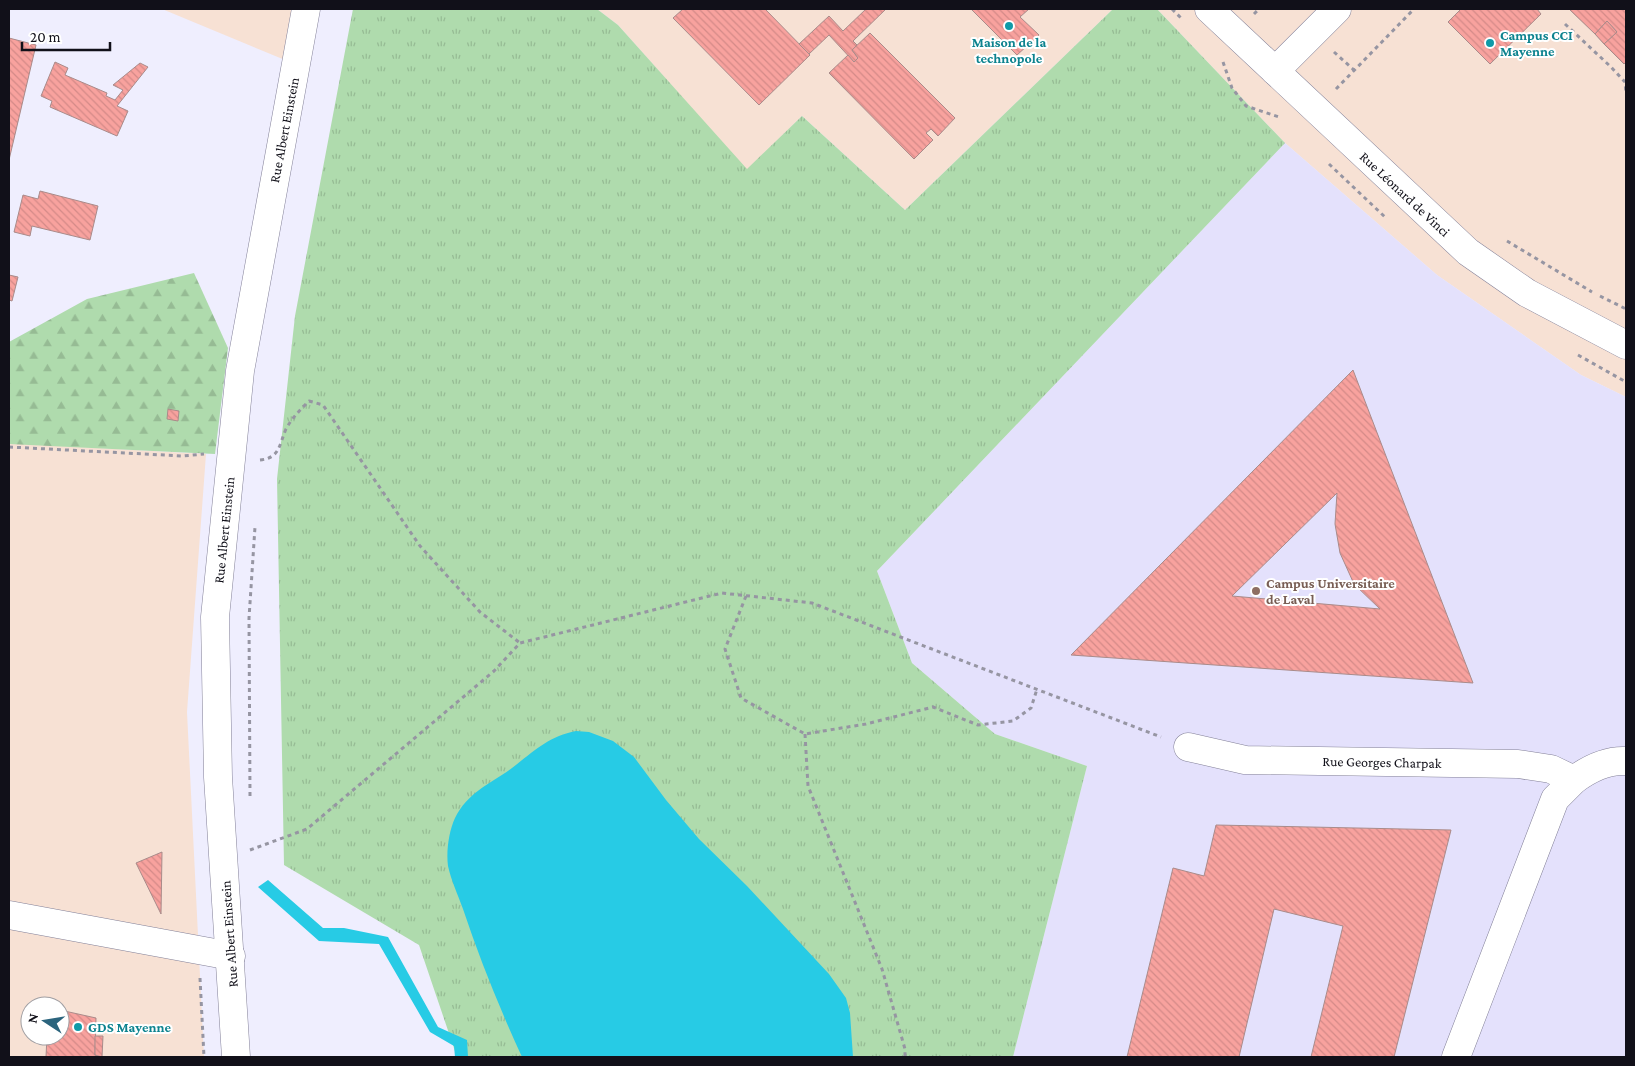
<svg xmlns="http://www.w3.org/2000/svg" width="1635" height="1066" font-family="'Crimson Pro',serif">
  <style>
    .commercial { fill: #f7e1d4; fill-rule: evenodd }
    .built { fill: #e4e1fc }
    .forest { fill: url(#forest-firs) }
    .park { fill: url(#park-tufts) }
    .water { fill: #27cbe5 }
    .building { fill: url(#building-back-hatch); stroke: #a98b8a; fill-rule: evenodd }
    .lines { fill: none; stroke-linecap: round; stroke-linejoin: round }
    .minor-casing { stroke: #838098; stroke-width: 29 }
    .path { stroke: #9695a2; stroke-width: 3; stroke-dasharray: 4 4; stroke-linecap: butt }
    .minor { stroke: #fff; stroke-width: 28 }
    .culture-dot { fill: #0f9aa8; stroke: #fff; stroke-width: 2 }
    .education-dot { fill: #8d6e63; stroke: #fff; stroke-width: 2 }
    .labels { text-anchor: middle; stroke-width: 4; stroke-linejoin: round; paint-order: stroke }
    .culture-label { font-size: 14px; font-weight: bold; fill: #0d838f; stroke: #fff; text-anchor: start }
    .street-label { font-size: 14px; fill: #111019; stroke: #fff }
    .education-label { font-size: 14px; font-weight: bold; fill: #785e54; stroke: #fff; text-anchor: start }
  </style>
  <defs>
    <pattern id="forest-firs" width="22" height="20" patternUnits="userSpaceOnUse" patternTransform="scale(1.25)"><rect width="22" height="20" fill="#afdbad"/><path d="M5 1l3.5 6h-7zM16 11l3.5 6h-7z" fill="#96bb94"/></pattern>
    <pattern id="park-tufts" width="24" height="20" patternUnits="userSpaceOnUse" patternTransform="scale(1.25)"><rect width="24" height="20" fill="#afdbad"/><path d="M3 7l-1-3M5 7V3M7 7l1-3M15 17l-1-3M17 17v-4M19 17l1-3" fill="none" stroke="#96bb94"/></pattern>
    <pattern id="building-back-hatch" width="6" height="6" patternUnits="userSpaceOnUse" patternTransform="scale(1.25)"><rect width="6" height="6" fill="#f8a29e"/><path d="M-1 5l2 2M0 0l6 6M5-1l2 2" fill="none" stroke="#d48a88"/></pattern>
  </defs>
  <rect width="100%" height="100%" fill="#efeefe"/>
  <g class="commercial">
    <polygon points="162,9 294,9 285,60"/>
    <polygon points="597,9 1113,9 905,210 802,116 747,170 618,25"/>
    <polygon points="1157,9 1626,9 1626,397 1581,375 1437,275 1285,143"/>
    <path d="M9 443 206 454 187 712 204 1057H9ZM30 1006H60V1036H30Z"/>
  </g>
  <polygon class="built" points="1285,143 1437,275 1581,375 1626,397 1626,1057 1013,1057 1087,766 995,734 912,663 877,571"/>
  <polygon class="forest" points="194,273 228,348 215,454 9,444 9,342 87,299"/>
  <polygon class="park" points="353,9 597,9 618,25 747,169 802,116 905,210 1113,9 1157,9 1285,143 877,571 912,663 995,734 1087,766 1013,1057 457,1057 419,945 284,865 277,479 295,316"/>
  <g class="water">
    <path d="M576 731 589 732 613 741 634 757 666 800 699 839 747 886 829 974 846 998 850 1013 853 1057H522C500 1009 480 960 463 909 458 895 451 880 448 866 446 851 449 831 455 818 467 793 491 783 512 768 533 752 549 736 576 731Z"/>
    <polygon points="268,880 323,928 344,928 388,937 438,1027 467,1040 468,1057 455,1057 454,1046 430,1032 379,944 319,941 258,887"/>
  </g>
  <g class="building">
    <polygon points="683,9 765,9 810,55 759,105 673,18"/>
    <polygon points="866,9 886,9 853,41 857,45 852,50 858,58 854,62 829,35 809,54 799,44 829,16 843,31"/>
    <polygon points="971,9 1029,9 1020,17 1039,35 1017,55"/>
    <polygon points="1461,9 1537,9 1541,14 1490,64 1448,22"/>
    <polygon points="1569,9 1626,9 1626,62 1624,64 1604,44 1617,32 1607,21 1595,34"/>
    <polygon points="1607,21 1617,32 1604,44 1595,34"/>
    <polygon points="870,33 955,118 938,136 931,129 926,133 933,140 914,159 829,73 848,55 854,62 858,58 852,50"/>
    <polygon points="9,38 36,45 9,160"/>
    <polygon points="55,62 68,68 65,75 107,93 106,96 115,100 123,90 113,85 140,63 148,67 117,106 128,111 117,136 50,107 52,101 41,96"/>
    <polygon points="40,191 98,206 90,240 32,226 30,236 14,232 23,195 38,199"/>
    <polygon points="9,275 18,277 12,301 9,300"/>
    <path d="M1353 370 1473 683 1071 655ZM1337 493 1335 524 1340 553 1354 584 1380 609 1232 596Z"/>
    <polygon points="168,409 179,411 178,421 167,419"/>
    <polygon points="1216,825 1451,830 1394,1057 1311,1057 1343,926 1274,909 1239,1057 1127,1057 1173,868 1204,876"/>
    <polygon points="162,852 161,914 136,863"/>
    <polygon points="60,1010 96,1018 95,1055 99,1057 46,1057 47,1036 60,1036"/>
    <polygon points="95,1036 103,1036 102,1057 95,1055"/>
  </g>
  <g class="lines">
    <defs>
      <g id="minor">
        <polyline points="1209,9 1468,252 1527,293 1626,345"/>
        <polyline points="1275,71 1337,9"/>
        <path d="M1188 747 1245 760 1518 764 1551 769 1574 780C1590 768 1607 760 1626 761"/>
        <polyline points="9,915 231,956"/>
        <polyline points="236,1057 218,777 215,617 240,371 306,9"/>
        <polyline points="1456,1057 1555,799 1574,780"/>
      </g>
    </defs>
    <use href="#minor" class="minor-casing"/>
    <g class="path">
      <polyline points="1172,9 1181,18"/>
      <polyline points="1254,14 1259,9"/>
      <polyline points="1565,24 1611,67 1625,82 1626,94"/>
      <polyline points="1334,52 1354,70"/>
      <polyline points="1223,62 1232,88 1246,106 1279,117"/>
      <polyline points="1336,89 1414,9"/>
      <polyline points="1329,164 1386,218"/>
      <polyline points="1507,241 1592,292"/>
      <polyline points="1600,296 1626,309"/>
      <polyline points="1578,355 1626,382"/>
      <polyline points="9,447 183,456 204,454"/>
      <path d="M260 460C280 458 279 445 286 429 292 418 300 410 309 401L323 405 420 546 480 612 520 643"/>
      <polyline points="746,596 725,649 741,698 805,734 866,724 933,707 978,725 1013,721 1031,708 1037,689"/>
      <polyline points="805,734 808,786 882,969 905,1049 905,1057"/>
      <polyline points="250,796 249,618 255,527"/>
      <polyline points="250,850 307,829 494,671 520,643 722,593 812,603 1161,737"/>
      <polyline points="200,978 204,1057"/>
    </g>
    <use href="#minor" class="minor"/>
  </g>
  <g class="culture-dot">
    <circle cx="1009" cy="26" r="5"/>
    <circle cx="1490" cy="43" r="5"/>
    <circle cx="78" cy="1027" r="5"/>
  </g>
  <circle class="education-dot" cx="1256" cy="591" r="5"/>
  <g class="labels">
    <g class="culture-label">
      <text x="1500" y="40">Campus CCI<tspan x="1500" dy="16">Mayenne</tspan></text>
      <text x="1009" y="47" text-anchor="middle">Maison de la<tspan x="1009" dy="16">technopole</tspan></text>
      <text x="88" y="1032">GDS Mayenne</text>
    </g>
    <g class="street-label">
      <text transform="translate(284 130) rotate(-79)" y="5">Rue Albert Einstein</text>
      <text transform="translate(1405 194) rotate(43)" y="5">Rue Léonard de Vinci</text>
      <text transform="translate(224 530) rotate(-84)" y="5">Rue Albert Einstein</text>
      <text transform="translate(1382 762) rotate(1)" y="5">Rue Georges Charpak</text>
      <text transform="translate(229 934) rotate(-94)" y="5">Rue Albert Einstein</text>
    </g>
    <g class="education-label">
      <text x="1266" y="588">Campus Universitaire<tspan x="1266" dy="16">de Laval</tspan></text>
    </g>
  </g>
  <rect width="1635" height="1066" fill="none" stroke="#111019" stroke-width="20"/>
  <g transform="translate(45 1021) rotate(282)"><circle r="24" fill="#ffffff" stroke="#a09fa3"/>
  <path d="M0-4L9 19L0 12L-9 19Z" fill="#2b647d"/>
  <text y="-8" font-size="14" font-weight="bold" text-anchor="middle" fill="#111019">N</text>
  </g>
  <path d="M22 42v8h88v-8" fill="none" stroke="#111019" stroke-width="2.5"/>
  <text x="30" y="42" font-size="15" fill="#111019" stroke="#ffffff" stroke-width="4" paint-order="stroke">20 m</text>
</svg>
